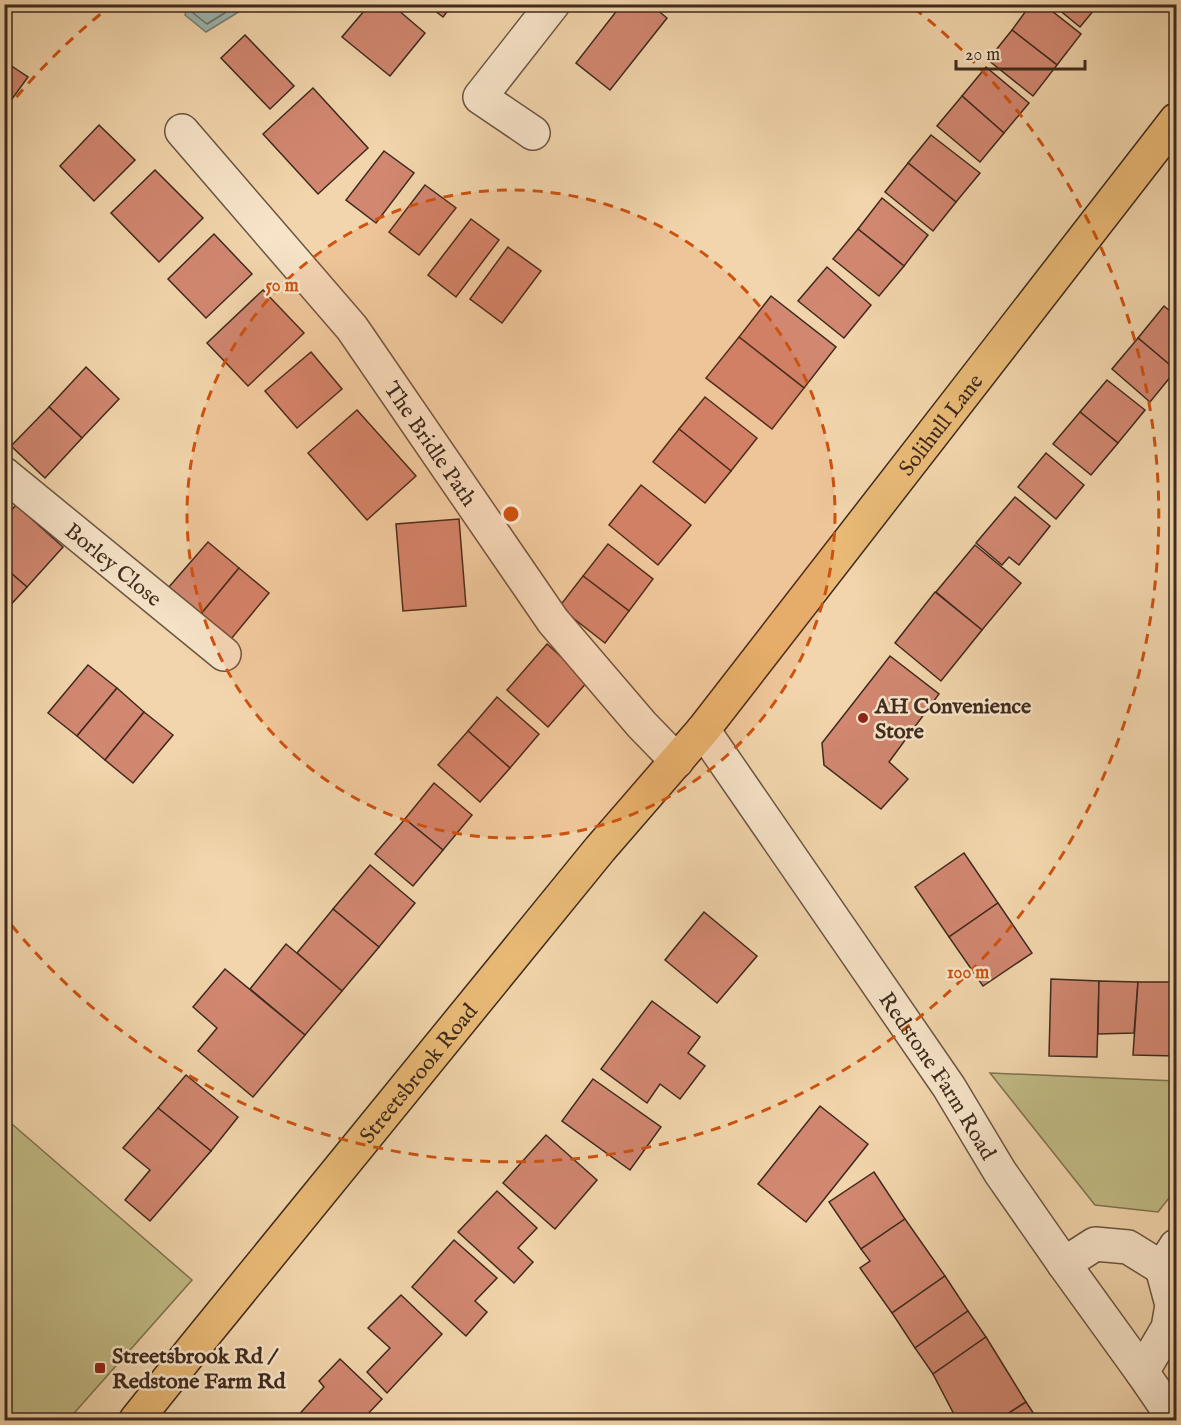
<svg xmlns="http://www.w3.org/2000/svg" width="1181" height="1425" font-family="'IM FELL English',serif">
  <style>
    .green { fill: #c1bb85; stroke: #807251; stroke-width: 1.5 }
    .water { fill: #9cb7b1; stroke: #767f76; stroke-width: 1.5 }
    .lines { fill: none; stroke-linecap: round; stroke-linejoin: round }
    .shore { stroke: #6d7067; stroke-width: 1.5 }
    .building { fill: #d28771; stroke: #3e2a1d; stroke-width: 1.5 }
    .minor-casing { stroke: #6b5541; stroke-width: 36 }
    .major-casing { stroke: #3e2a1d; stroke-width: 36 }
    .minor { stroke: #f7e4c9; stroke-width: 33 }
    .major { stroke: #e9ba76; stroke-width: 33 }
    .ring { fill: none; stroke: #ce520f; stroke-width: 3; stroke-dasharray: 10 8 }
    .poi-dot { fill: #8f2418; stroke: #f7e4c9; stroke-width: 2 }
    .labels { text-anchor: middle; stroke-width: 5; stroke-linejoin: round; paint-order: stroke }
    .street-label { font-size: 22px; fill: #3e2a1d; stroke: #f7e4c9 }
    .poi-label { font-size: 22px; font-weight: bold; fill: #3e2a1d; stroke: #f7e4c9; text-anchor: start }
    .centre { fill: #ce520f; stroke: #f7e4c9; stroke-width: 3 }
    .ring-label { font-size: 18px; text-anchor: middle; font-weight: bold; fill: #ce520f; stroke: #f7e4c9; stroke-width: 5; stroke-linejoin: round; paint-order: stroke }
  </style>
  <rect width="100%" height="100%" fill="#f2d5ac"/>
  <filter id="stains"><feTurbulence type="fractalNoise" baseFrequency=".00333" numOctaves="4"/><feColorMatrix values="0 0 0 0 .2 0 0 0 0 .09 0 0 0 0 .02 0 0 0 .5 -.17"/></filter>
  <radialGradient id="worn" r=".72"><stop offset=".6" stop-color="#630" stop-opacity="0"/><stop offset="1" stop-color="#630" stop-opacity=".3"/></radialGradient>
  <g class="green">
    <polygon points="990,1073 1176,1081 1176,1189 1158,1212 1095,1205"/>
    <polygon points="5,1118 192,1280 68,1420 5,1420"/>
  </g>
  <polygon class="water" points="187,5 187,4 250,5 206,32 185,15"/>
  <g class="lines">
    <polyline class="shore" points="193,4 193,13 207,24 239,4"/>
  </g>
  <g class="building">
    <polygon points="370,4 391,4 425,33 390,76 342,37"/>
    <polygon points="426,4 453,4 443,17"/>
    <polygon points="622,4 650,4 667,18 610,90 576,63"/>
    <polygon points="1031,4 1043,4 1081,34 1057,65 1012,30"/>
    <polygon points="1052,4 1099,4 1080,27"/>
    <polygon points="1012,30 1057,65 1033,96 988,60"/>
    <polygon points="245,35 294,86 270,109 221,58"/>
    <polygon points="4,61 28,77 4,110"/>
    <polygon points="986,67 1029,103 1004,133 962,96"/>
    <polygon points="313,88 368,148 318,194 263,134"/>
    <polygon points="962,96 1004,133 980,162 937,126"/>
    <polygon points="99,125 135,160 94,201 60,166"/>
    <polygon points="931,135 980,173 956,202 908,163"/>
    <polygon points="384,151 414,173 376,223 346,200"/>
    <polygon points="908,163 956,202 933,231 885,192"/>
    <polygon points="155,170 203,218 159,262 111,213"/>
    <polygon points="425,185 456,208 419,255 389,232"/>
    <polygon points="882,198 928,235 904,266 858,229"/>
    <polygon points="471,219 499,240 456,297 428,275"/>
    <polygon points="858,229 904,266 879,296 833,259"/>
    <polygon points="214,234 252,274 206,318 168,279"/>
    <polygon points="508,247 541,271 502,323 470,299"/>
    <polygon points="827,267 871,305 844,338 798,301"/>
    <polygon points="263,290 304,333 248,386 207,343"/>
    <polygon points="771,296 836,347 804,388 739,337"/>
    <polygon points="1164,306 1176,316 1176,370 1138,338"/>
    <polygon points="739,337 804,388 772,429 706,378"/>
    <polygon points="1138,338 1176,370 1150,402 1112,369"/>
    <polygon points="311,352 342,389 297,428 265,391"/>
    <polygon points="86,367 119,399 82,438 49,407"/>
    <polygon points="1107,380 1145,410 1118,443 1080,412"/>
    <polygon points="705,397 757,438 731,471 679,429"/>
    <polygon points="49,407 82,438 45,478 11,446"/>
    <polygon points="357,410 416,476 367,520 308,453"/>
    <polygon points="1080,412 1118,443 1091,475 1053,444"/>
    <polygon points="679,429 731,471 705,503 653,462"/>
    <polygon points="1046,453 1084,485 1056,519 1018,487"/>
    <polygon points="641,485 691,525 658,565 609,525"/>
    <polygon points="1015,497 1050,526 1019,565 1009,557 1002,565 976,543"/>
    <polygon points="16,505 63,547 27,587 4,567 4,518"/>
    <polygon points="459,519 466,606 403,611 396,524"/>
    <polygon points="208,542 239,568 201,614 169,587"/>
    <polygon points="608,544 653,579 629,611 583,576"/>
    <polygon points="975,545 1021,583 982,630 936,592"/>
    <polygon points="4,567 27,587 4,612"/>
    <polygon points="239,568 269,593 231,639 201,614"/>
    <polygon points="583,576 629,611 605,643 559,607"/>
    <polygon points="935,592 982,630 941,681 895,643"/>
    <polygon points="547,644 588,681 548,727 507,690"/>
    <polygon points="890,656 939,694 889,762 908,779 881,809 824,765 822,743"/>
    <polygon points="88,665 117,688 77,736 48,713"/>
    <polygon points="117,688 144,712 105,760 77,736"/>
    <polygon points="497,697 539,734 510,768 468,731"/>
    <polygon points="144,712 173,735 133,783 105,760"/>
    <polygon points="468,731 510,768 480,802 438,765"/>
    <polygon points="434,783 472,815 443,850 405,819"/>
    <polygon points="405,819 443,850 413,886 375,854"/>
    <polygon points="964,853 998,903 949,937 915,887"/>
    <polygon points="370,865 415,903 379,947 333,909"/>
    <polygon points="998,903 1032,953 983,986 949,937"/>
    <polygon points="333,909 379,947 342,991 297,953"/>
    <polygon points="704,912 757,956 717,1003 665,960"/>
    <polygon points="286,944 342,991 305,1035 250,989"/>
    <polygon points="225,969 305,1035 253,1097 198,1051 217,1028 193,1007"/>
    <polygon points="1051,979 1099,981 1097,1057 1049,1056"/>
    <polygon points="1099,981 1138,982 1134,1033 1098,1034"/>
    <polygon points="1138,982 1176,982 1176,1056 1133,1055"/>
    <polygon points="652,1001 700,1037 688,1053 705,1066 680,1099 660,1084 647,1103 601,1069"/>
    <polygon points="186,1075 238,1117 211,1151 158,1108"/>
    <polygon points="593,1079 661,1127 630,1170 562,1121"/>
    <polygon points="820,1106 868,1144 806,1222 758,1184"/>
    <polygon points="158,1108 211,1151 150,1221 125,1200 150,1170 123,1148"/>
    <polygon points="546,1135 597,1180 555,1229 503,1183"/>
    <polygon points="874,1172 905,1219 861,1249 829,1202"/>
    <polygon points="497,1191 537,1228 518,1248 533,1262 514,1283 458,1232"/>
    <polygon points="905,1219 945,1276 892,1313 860,1268 870,1261 861,1249"/>
    <polygon points="454,1240 497,1278 475,1301 487,1312 466,1336 412,1287"/>
    <polygon points="945,1276 968,1311 915,1348 892,1313"/>
    <polygon points="401,1295 442,1334 387,1393 367,1372 390,1348 368,1328"/>
    <polygon points="968,1311 986,1337 933,1374 915,1348"/>
    <polygon points="986,1337 1026,1402 998,1420 957,1420 933,1374"/>
    <polygon points="340,1359 382,1399 362,1420 294,1420 324,1387 319,1381"/>
    <polygon points="1026,1402 1038,1420 998,1420"/>
  </g>
  <g class="lines">
    <defs>
      <g id="minor">
        <path id="s1" d="M182 131 352 328 553 621 642 725 677 761"/>
        <polyline points="533,133 480,97 553,4"/>
        <path id="s2" d="M4 474 224 654"/>
        <path id="s3" d="M703 730 949 1087 1000 1172 1064 1264 1142 1372 1175 1420"/>
        <polyline points="1064,1264 1095,1244 1128,1247 1162,1268"/>
        <polyline points="1142,1372 1168,1328 1172,1305 1162,1268 1176,1246"/>
      </g>
      <g id="major">
        <path id="s4" d="M136 1420 192 1350 600 849 703 730 1176 120"/>
      </g>
    </defs>
    <use href="#minor" class="minor-casing"/>
    <use href="#major" class="major-casing"/>
    <use href="#minor" class="minor"/>
    <use href="#major" class="major"/>
  </g>
  <circle cx="511" cy="514" r="324" fill="#ce520f" fill-opacity=".12"/>
  <g class="ring">
    <circle cx="511" cy="514" r="324"/>
    <path d="M5 111A647 647 0 0 1 108 8M914 8A647 647 0 1 1 5 917"/>
  </g>
  <g class="poi-dot">
    <circle cx="863" cy="718" r="6"/>
    <rect x="94" y="1362" width="12" height="12" rx="3"/>
  </g>
  <g class="labels">
    <g class="street-label">
      <text dy="8" stroke="none"><textPath href="#s4" startOffset="1280">Solihull Lane</textPath></text>
      <text dy="8" stroke="none"><textPath href="#s1" startOffset="400">The Bridle Path</textPath></text>
      <text dy="8" stroke="none"><textPath href="#s2" startOffset="142">Borley Close</textPath></text>
      <text dy="8" stroke="none"><textPath href="#s4" startOffset="447">Streetsbrook Road</textPath></text>
      <text dy="8" stroke="none"><textPath href="#s3" startOffset="418">Redstone Farm Road</textPath></text>
    </g>
    <g class="poi-label">
      <text x="875" y="713">AH Convenience<tspan x="875" dy="25">Store</tspan></text>
      <text x="112" y="1363">Streetsbrook Rd /<tspan x="112" dy="25">Redstone Farm Rd</tspan></text>
    </g>
  </g>
  <circle cx="511" cy="514" r="9" class="centre"/>
  <g class="ring-label">
    <text x="282" y="291">50 m</text>
    <text x="968" y="978">100 m</text>
  </g>
  <rect width="1181" height="1425" fill="none" stroke="#f2d5ac" stroke-width="24"/>
  <rect x="6" y="6" width="1169" height="1413" fill="none" stroke="#3e2a1d" stroke-width="3"/>
  <rect x="12" y="12" width="1157" height="1401" fill="none" stroke="#3e2a1d" stroke-width="1.5"/>
  <path d="M956 60v9h129v-9" fill="none" stroke="#3e2a1d" stroke-width="3"/>
  <text x="965" y="60" font-size="18" fill="#3e2a1d" stroke="#f7e4c9" stroke-width="4.5" paint-order="stroke">20 m</text>
  <rect width="100%" height="100%" filter="url(#stains)"/>
  <rect width="100%" height="100%" fill="url(#worn)"/>
</svg>
